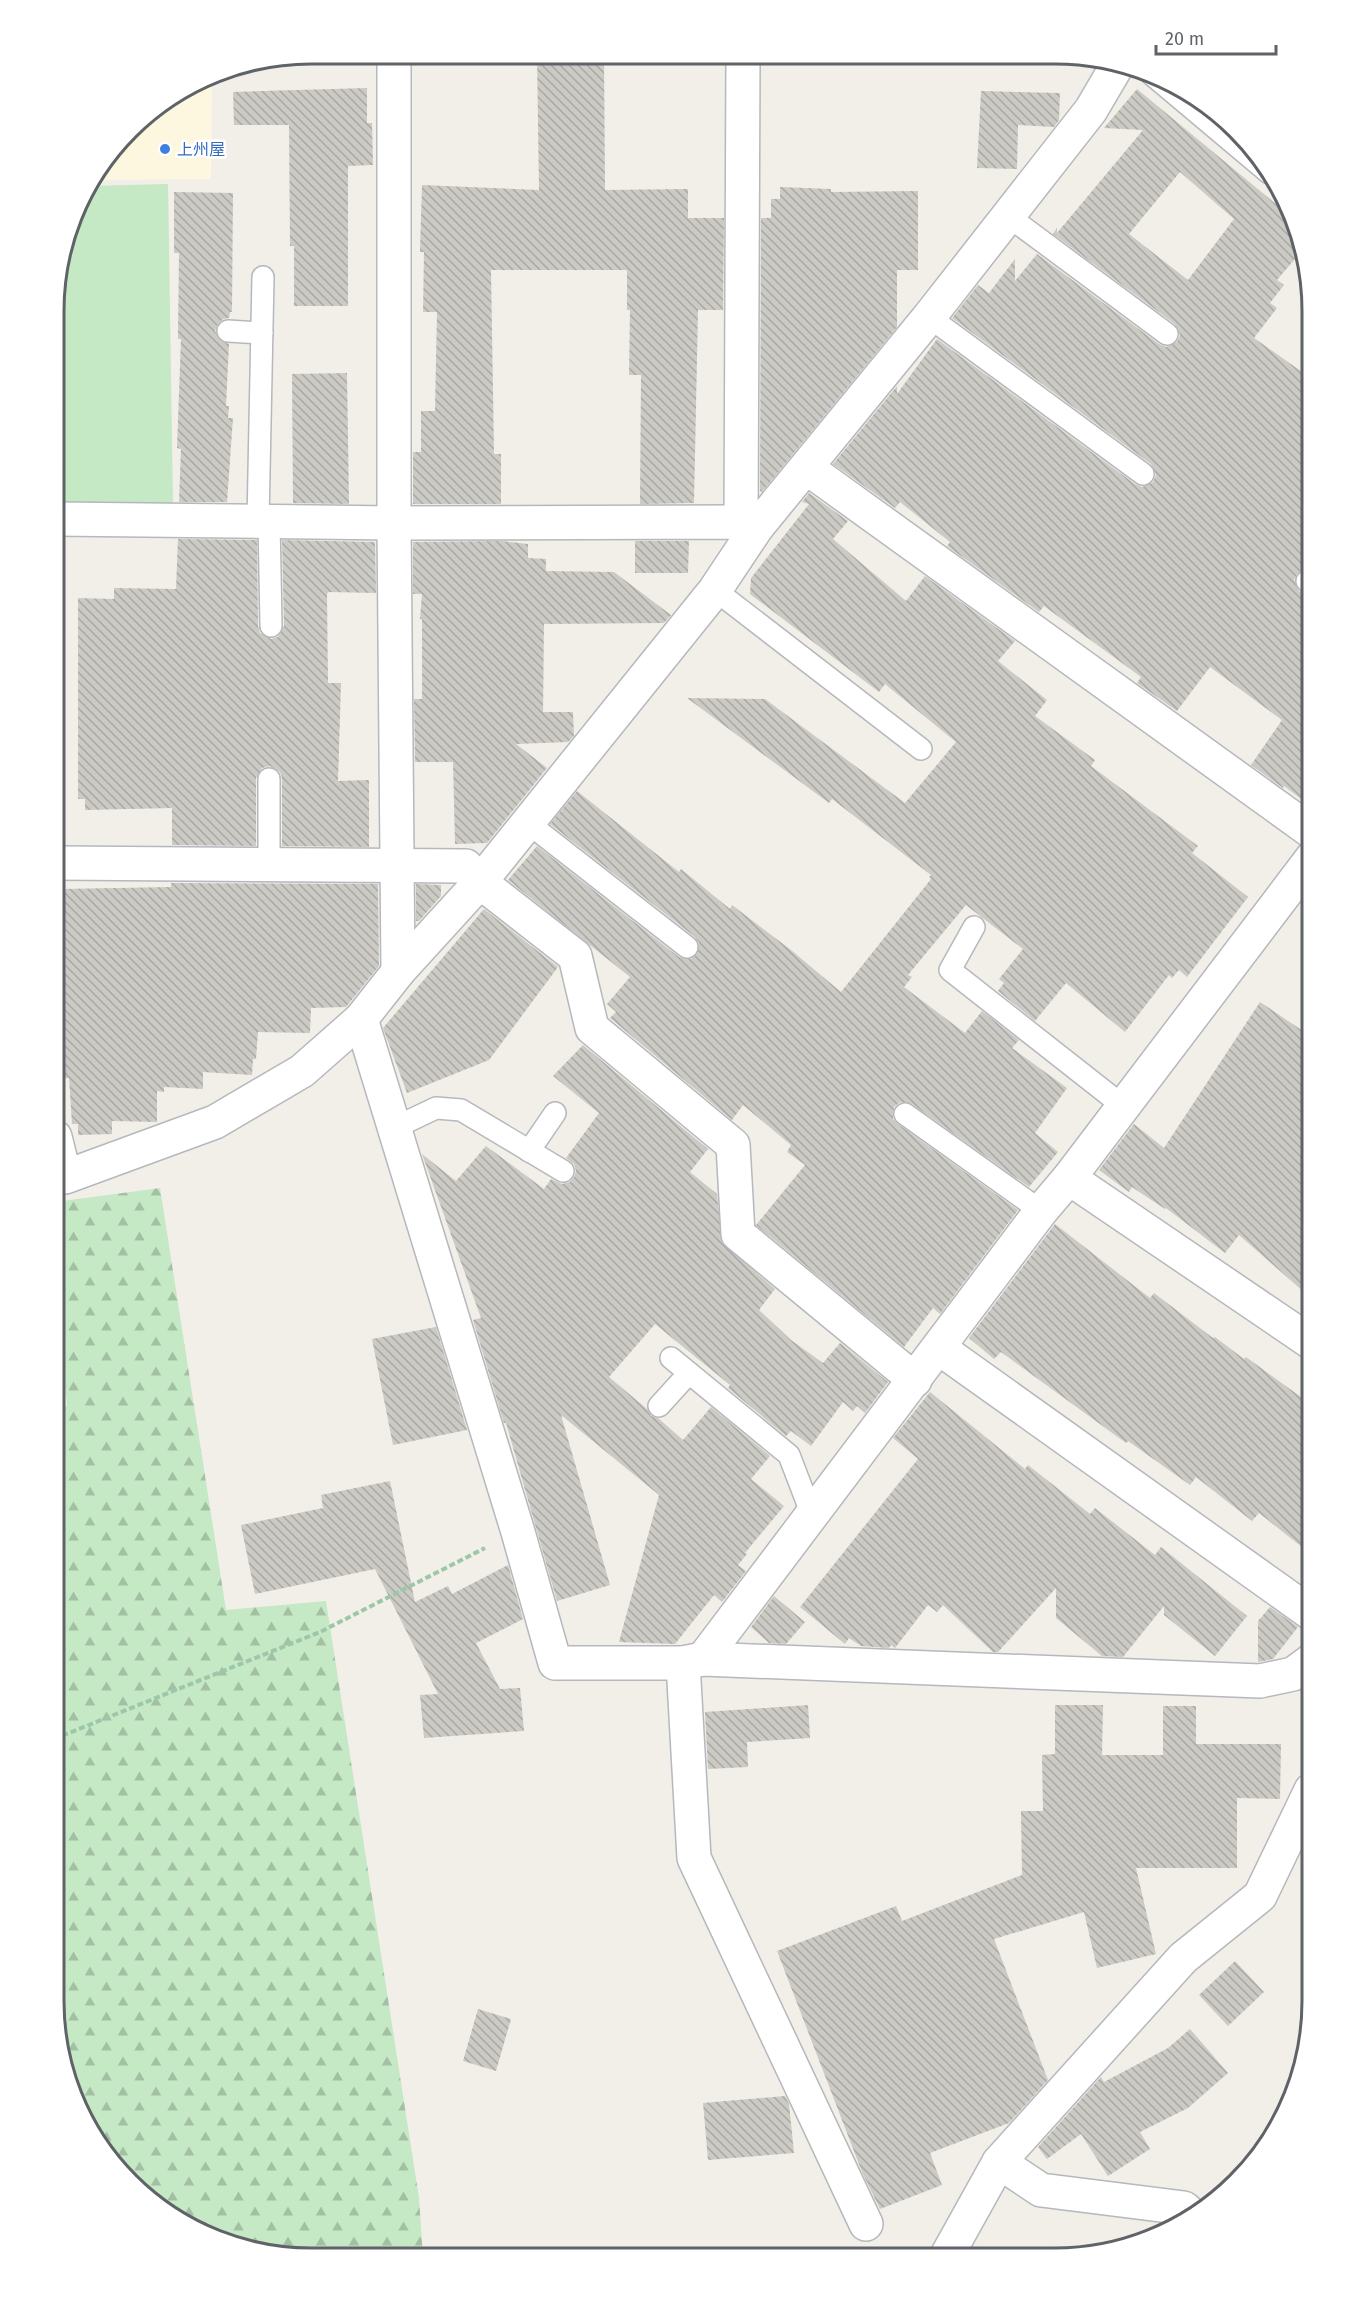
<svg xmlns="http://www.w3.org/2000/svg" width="1366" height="2313" font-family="'Fira Sans','Noto Sans JP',sans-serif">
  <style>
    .commercial { fill: #fef7e0 }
    .grass { fill: #c5e8c5 }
    .forest { fill: url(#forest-firs) }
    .building { fill: url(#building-back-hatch); fill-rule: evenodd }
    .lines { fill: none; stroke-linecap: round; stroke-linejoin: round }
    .lane-casing { stroke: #b5b8bc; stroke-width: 24 }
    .street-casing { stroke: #b5b8bc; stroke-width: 36 }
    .path { stroke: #9cc7a9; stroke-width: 4; stroke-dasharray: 6 3; stroke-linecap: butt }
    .lane { stroke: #fff; stroke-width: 21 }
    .street { stroke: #fff; stroke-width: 33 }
    .shop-dot { fill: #3f7fe0; stroke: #fff; stroke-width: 2 }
    .labels { text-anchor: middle; stroke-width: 5; stroke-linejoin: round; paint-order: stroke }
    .shop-label { font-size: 16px; fill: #366cbe; stroke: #fff; text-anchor: start }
    .rim { fill: none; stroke: #5f6368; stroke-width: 3 }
  </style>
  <defs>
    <pattern id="forest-firs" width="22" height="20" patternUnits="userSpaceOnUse" patternTransform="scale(1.5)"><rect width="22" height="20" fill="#c5e8c5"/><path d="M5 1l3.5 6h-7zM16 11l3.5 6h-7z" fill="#a3c0a4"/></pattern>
    <pattern id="building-back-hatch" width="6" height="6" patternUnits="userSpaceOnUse" patternTransform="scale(1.5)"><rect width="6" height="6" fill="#cccac5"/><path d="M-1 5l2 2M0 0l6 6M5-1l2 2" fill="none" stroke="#a9a8a4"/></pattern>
  </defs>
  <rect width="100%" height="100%" fill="#f1efe8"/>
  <polygon class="commercial" points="212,74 211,179 94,180 142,118"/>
  <polygon class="grass" points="168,184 173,505 63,503 63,257 81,198 89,186"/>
  <polygon class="forest" points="160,1188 226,1610 326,1601 419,2198 423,2257 279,2257 213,2239 155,2205 107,2158 74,2099 54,2001 55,1408 67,1406 55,1270 55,1202"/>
  <g class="building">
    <polygon points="537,55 604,55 605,190 688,189 688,218 724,218 723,310 698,310 694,503 640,504 641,375 629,375 630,310 627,310 627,270 491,270 494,454 501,454 501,504 413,504 413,452 421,452 421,411 435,411 437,312 423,312 424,252 420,252 422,185 539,190"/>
    <polygon points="367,88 367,123 372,123 373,165 348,166 348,306 294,306 294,246 290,246 289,125 234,125 233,92"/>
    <path d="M1137 89 1294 219 1300 253 1277 280 1284 285 1270 303 1277 308 1254 338 1312 379V570L1302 569 1297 574 1294 580 1299 591 1312 597V807L1284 786 1283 788 1251 765 1282 720 1210 667 1177 711 1137 683 1141 677 1044 606 1039 612 947 546 950 542 900 502 895 508 833 464 897 386V394L937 339 1135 484 1142 487 1153 482 1156 475 1151 464 952 318 978 285 989 293 1015 259V281L1037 254 1159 344 1166 347 1177 342 1180 335 1175 324 1053 234 1057 228V233L1143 130 1104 128ZM1180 172 1234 219 1188 280 1129 234Z"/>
    <polygon points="981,91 1060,93 1059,120 1054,127 1018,125 1017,169 977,168"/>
    <polygon points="780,187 831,189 831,192 918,191 918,270 897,270 897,327 762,492 760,491 761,218 771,218 771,199 780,199"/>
    <polygon points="174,192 233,193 232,312 230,312 229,318 223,319 218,324 215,331 221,341 229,344 226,406 229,406 228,418 233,418 227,502 179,502 181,449 177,448 181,339 178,339 179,253 174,253"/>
    <polygon points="347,373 349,504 293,503 292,374"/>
    <polygon points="809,493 848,521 833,539 906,601 925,576 1015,641 998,661 1047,700 1035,716 1095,760 1091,766 1198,846 1192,853 1248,897 1187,977 1179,970 1172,978 1169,975 1125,1032 1066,983 1035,1021 998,991 1004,983 999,979 1023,949 966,905 908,975 912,977 904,987 965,1033 982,1011 1019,1040 1012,1048 1067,1088 1035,1133 1058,1152 1029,1187 912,1104 900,1102 894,1107 893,1119 898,1124 1018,1210 940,1314 933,1308 904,1347 756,1225 805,1165 787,1152 791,1145 743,1105 732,1120 610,1018 616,1012 607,1004 630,977 508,880 537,846 679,957 691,959 697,954 699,943 695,937 550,824 577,791 679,872 681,869 730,909 732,905 791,950 841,992 931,879 929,877 931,875 832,799 829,803 687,698 765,699 905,803 956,742 885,684 879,692 750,594 751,578 809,504 802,502"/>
    <polygon points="178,539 257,540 258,626 260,633 271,639 278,637 284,626 282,540 375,542 376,593 329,592 327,594 328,683 341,683 338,781 369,780 369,847 282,846 282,778 280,772 270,766 262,768 256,778 256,846 172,845 172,808 85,810 85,799 78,799 78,598 114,599 114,588 176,589"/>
    <polygon points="501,541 528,544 528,558 546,559 546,571 614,572 671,615 664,623 544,624 543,712 573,712 574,736 568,742 516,744 547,768 487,843 455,844 453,762 415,762 414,699 422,699 422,619 420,619 422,594 413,594 413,542"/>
    <polygon points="635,541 689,541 688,573 635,573"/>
    <polygon points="171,883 378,884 379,966 346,1007 311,1008 310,1033 258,1032 256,1059 253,1059 252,1075 203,1072 203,1089 164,1087 164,1092 157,1091 157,1122 112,1121 112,1134 78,1135 78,1124 72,1124 69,1078 58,1078 57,1029 55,1029 55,906 63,906 62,889 171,887"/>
    <polygon points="416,884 441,885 441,896 419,921 416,921"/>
    <polygon points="484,909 558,967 489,1060 407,1093 383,1028"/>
    <polygon points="1260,1002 1312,1037 1312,1299 1239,1235 1225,1253 1166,1208 1165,1209 1132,1187 1129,1192 1099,1170 1134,1124 1164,1148"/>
    <polygon points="583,1045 708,1149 690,1172 717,1194 722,1243 775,1289 759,1310 791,1340 823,1363 840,1343 888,1382 865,1413 857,1406 853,1411 843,1402 811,1446 791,1431 786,1436 728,1388 730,1385 655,1324 609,1377 647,1409 651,1416 658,1418 683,1440 711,1407 770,1456 751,1479 784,1506 745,1553 747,1554 738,1565 746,1571 722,1602 714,1595 675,1644 619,1642 659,1495 561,1415 610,1585 557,1601 506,1423 504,1423 473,1320 481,1318 422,1154 456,1181 486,1146 544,1189 551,1179 562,1184 570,1182 574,1177 576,1171 574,1164 566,1158 599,1113 553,1076"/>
    <polygon points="1055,1224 1150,1298 1154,1293 1213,1338 1215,1337 1244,1359 1246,1357 1312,1405 1312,1555 1259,1513 1252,1521 1196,1477 1190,1485 1128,1441 1126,1443 1001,1352 994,1359 969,1338"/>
    <polygon points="436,1327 467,1430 393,1445 372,1339"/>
    <polygon points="930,1392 1025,1469 1028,1465 1090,1514 1095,1508 1155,1555 1161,1547 1247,1616 1215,1656 1164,1615 1164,1606 1123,1657 1102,1656 1056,1618 1056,1588 998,1652 993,1652 943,1605 937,1612 928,1605 895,1648 891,1645 889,1648 861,1646 849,1638 845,1644 800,1607 918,1459 893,1438"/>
    <polygon points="390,1481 415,1602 448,1586 452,1594 508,1565 523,1619 476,1643 500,1689 520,1688 524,1731 424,1738 420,1695 438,1694 375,1569 255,1594 241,1525 323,1508 321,1495"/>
    <polygon points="774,1596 805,1622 786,1644 769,1643 751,1627"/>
    <polygon points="1270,1607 1298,1627 1273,1659 1258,1662 1258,1621"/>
    <polygon points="808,1705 810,1738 747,1742 748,1767 708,1769 705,1712"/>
    <polygon points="1055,1705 1103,1705 1102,1755 1163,1755 1163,1706 1196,1706 1196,1744 1281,1744 1280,1799 1237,1798 1237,1868 1136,1868 1156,1954 1097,1968 1084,1912 994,1939 1048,2080 1009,2123 930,2153 942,2185 880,2209 862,2172 777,1951 896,1906 902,1921 1022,1875 1021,1811 1043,1811 1042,1755 1055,1754"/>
    <polygon points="1235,1961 1264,1992 1228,2026 1199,1995"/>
    <polygon points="478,2009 511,2019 496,2071 463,2061"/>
    <polygon points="1190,2029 1228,2073 1188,2108 1140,2132 1150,2149 1108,2176 1081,2134 1047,2159 1038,2147 1101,2077 1104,2082 1168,2048"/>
    <polygon points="785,2096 789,2104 794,2153 708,2160 703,2103"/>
  </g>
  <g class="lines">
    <defs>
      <g id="lane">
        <polyline points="1150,73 1269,173"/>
        <polyline points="1008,216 1167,334"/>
        <polyline points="929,317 1143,474"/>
        <polyline points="228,331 262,333"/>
        <polyline points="258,521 263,277"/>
        <polyline points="269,521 271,626"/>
        <polyline points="1307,581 1312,585"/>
        <polyline points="715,590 921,749"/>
        <polyline points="269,779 269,865"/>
        <polyline points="528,823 687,947"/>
        <polyline points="974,927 950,970 1123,1106"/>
        <polyline points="905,1114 1041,1211"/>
        <polyline points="394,1128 436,1108 461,1110 563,1171"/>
        <polyline points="529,1151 555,1113"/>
        <polyline points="671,1358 789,1455 812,1515"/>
        <polyline points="659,1406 689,1373"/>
      </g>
      <g id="street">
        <polyline points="394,54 394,523 398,972"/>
        <polyline points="807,468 1312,832"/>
        <polyline points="56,519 394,523 741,522 757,527"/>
        <polyline points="741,522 743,55"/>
        <polyline points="55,863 466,866 480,882 575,956 592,1028 733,1145 738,1234 915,1380"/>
        <polyline points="361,1019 518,1532 555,1663 683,1663 703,1659 1260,1681 1293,1674 1312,1660"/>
        <polyline points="55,1137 65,1177 215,1122 302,1071 361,1019 398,972 480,882 715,590 757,527 929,317 1091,110 1118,64"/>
        <polyline points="1069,1178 1312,1343"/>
        <polyline points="939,1348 1312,1614"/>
        <polyline points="703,1659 1041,1211 1069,1178 1312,858"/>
        <polyline points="683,1663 694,1858 866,2224"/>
        <polyline points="1193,2216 1184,2208 1041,2190 999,2162 1183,1958 1260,1896 1311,1790"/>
        <polyline points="945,2259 999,2162"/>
      </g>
    </defs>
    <use href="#lane" class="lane-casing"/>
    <use href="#street" class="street-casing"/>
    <polyline class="path" points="54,1739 320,1632 485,1548"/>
    <use href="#lane" class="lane"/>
    <use href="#street" class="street"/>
  </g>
  <circle class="shop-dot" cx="165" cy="149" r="6"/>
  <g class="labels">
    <g class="shop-label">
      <text x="177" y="155">上州屋</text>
    </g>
  </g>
  <path d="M0 0H1366V2313H0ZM311 64H1055A247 247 0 0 1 1302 311V2001A247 247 0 0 1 1055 2248H311A247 247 0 0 1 64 2001V311A247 247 0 0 1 311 64Z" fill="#fff" fill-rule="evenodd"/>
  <path class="rim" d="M311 64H1055A247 247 0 0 1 1302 311V2001A247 247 0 0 1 1055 2248H311A247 247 0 0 1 64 2001V311A247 247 0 0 1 311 64Z"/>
  <path d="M1156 45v9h120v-9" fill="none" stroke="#5f6368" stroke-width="3"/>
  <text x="1165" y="45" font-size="18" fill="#5f6368" stroke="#ffffff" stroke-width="4.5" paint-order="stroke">20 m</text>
</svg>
